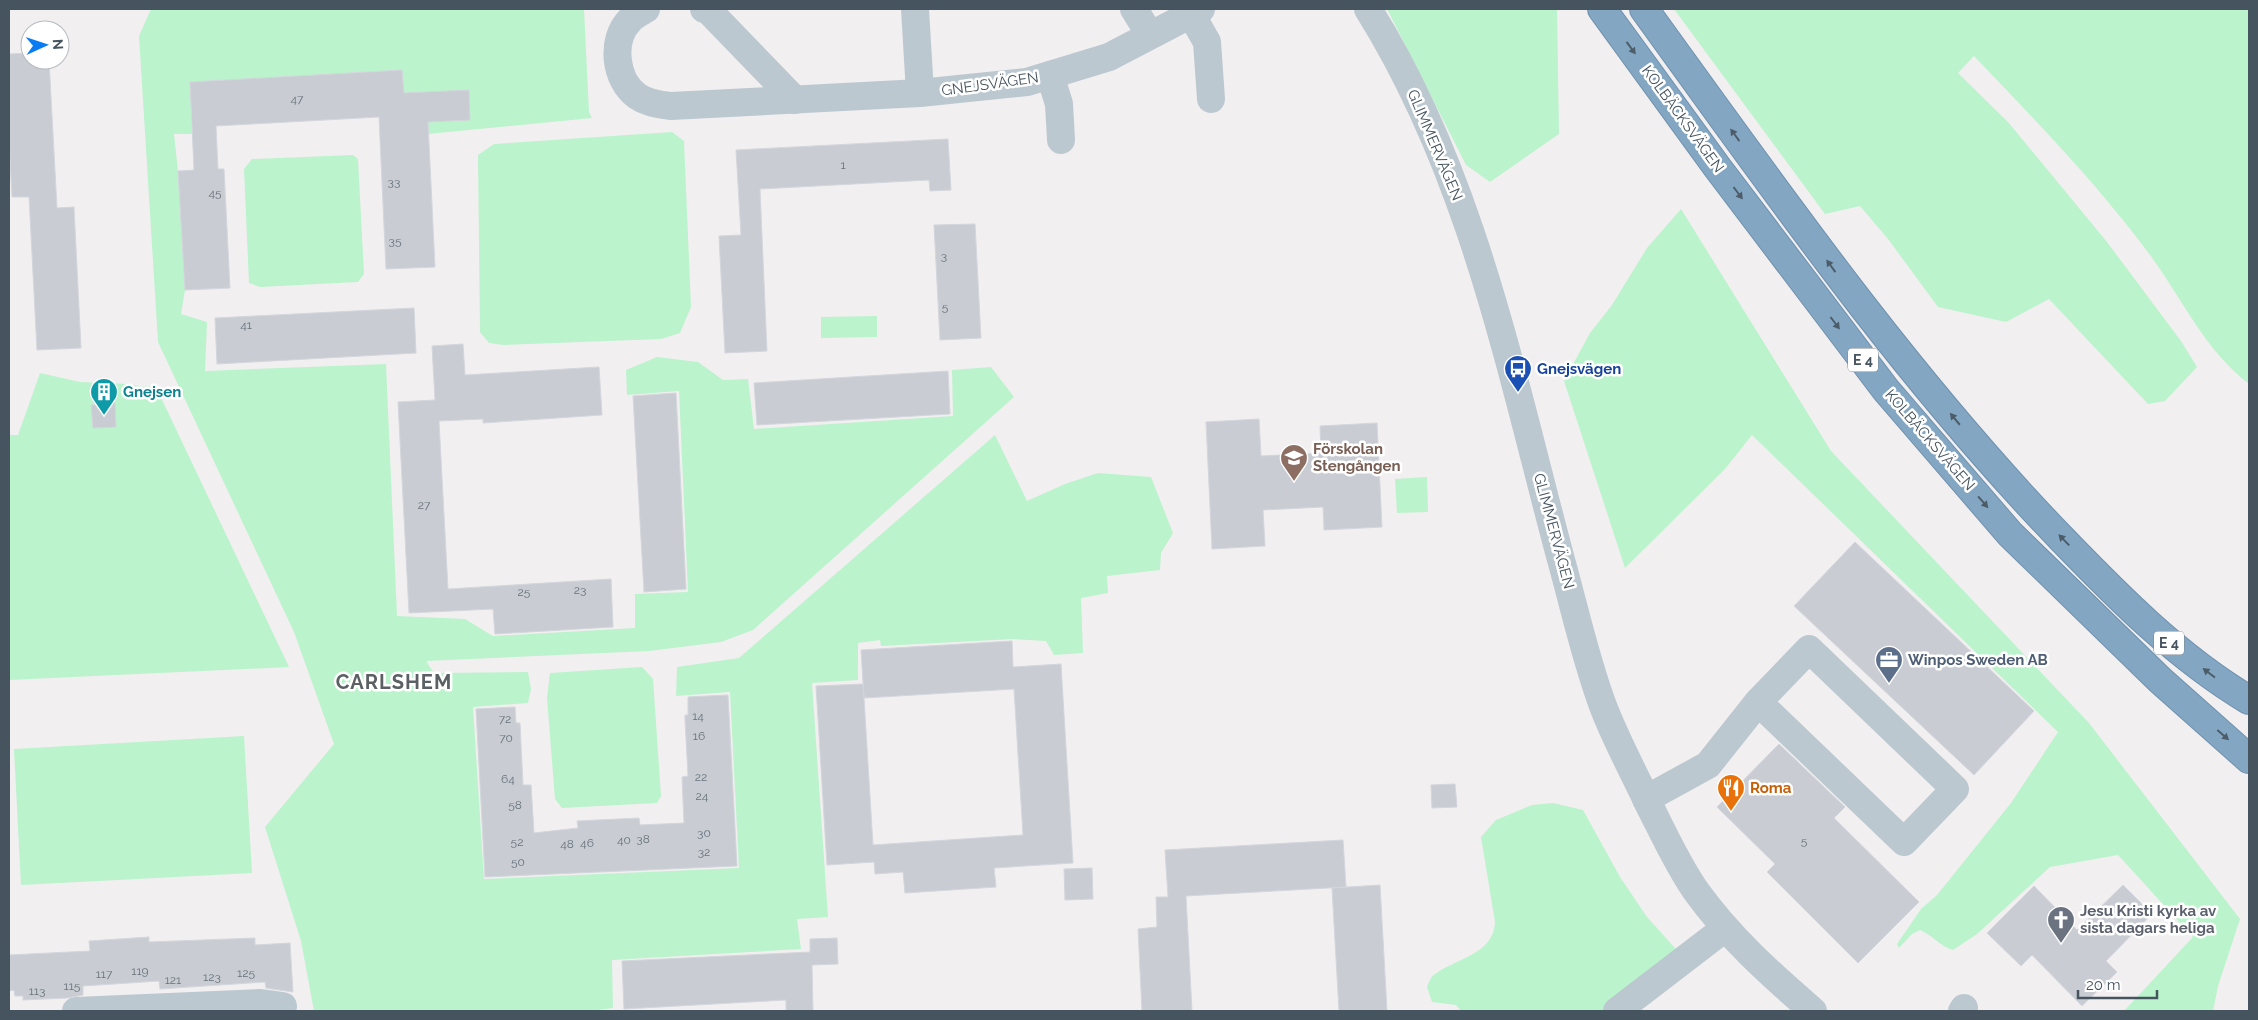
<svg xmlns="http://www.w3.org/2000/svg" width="2258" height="1020" font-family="Raleway,sans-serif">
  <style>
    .green { fill: #bbf3cd }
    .building { fill: #c9cdd3; stroke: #d3d6dc; fill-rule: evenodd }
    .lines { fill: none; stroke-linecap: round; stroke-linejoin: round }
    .highway-casing { stroke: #6e91ae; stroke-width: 30 }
    .minor { stroke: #bcc8d0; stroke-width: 28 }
    .highway { stroke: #83a6c2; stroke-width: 28 }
    .oneway { fill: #4c5c69 }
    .labels { text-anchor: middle; stroke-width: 5; stroke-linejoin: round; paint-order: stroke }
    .number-label { font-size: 12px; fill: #67727c }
    .shield { fill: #fff; stroke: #7e878f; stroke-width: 1 }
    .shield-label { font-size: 14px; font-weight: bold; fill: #46545f }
    .street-label { font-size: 15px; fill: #46545f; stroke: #fff }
    .transit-label { font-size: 15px; font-weight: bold; fill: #164399; stroke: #fff; text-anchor: start }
    .culture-label { font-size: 15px; font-weight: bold; fill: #0d838f; stroke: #fff; text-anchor: start }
    .education-label { font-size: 15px; font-weight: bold; fill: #785e54; stroke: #fff; text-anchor: start }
    .service-label { font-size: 15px; font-weight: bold; fill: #4e5e75; stroke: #fff; text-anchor: start }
    .food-label { font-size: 15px; font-weight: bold; fill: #c56008; stroke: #fff; text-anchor: start }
    .worship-label { font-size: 15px; font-weight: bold; fill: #5b616d; stroke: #fff; text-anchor: start }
    .district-label { font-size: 20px; font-weight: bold; letter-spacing: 1px; fill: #5b6065; stroke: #fff }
  </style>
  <rect width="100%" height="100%" fill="#f2eff0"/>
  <g class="green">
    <polygon points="151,9 584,9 589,112 592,118 386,138 405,123 402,70 190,82 192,134 174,134 178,171 185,290 181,314 207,322 205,371 386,364 397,616 465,619 493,636 635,628 635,594 688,592 679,391 627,395 626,370 657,357 698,362 723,380 748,379 754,429 953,416 952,370 991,367 1014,397 753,630 721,642 649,651 426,661 434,673 528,672 531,689 528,703 473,707 484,879 739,868 730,692 676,696 677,667 739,658 995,435 1027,501 1065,484 1098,473 1151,477 1173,533 1161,553 1160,570 1107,576 1108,593 1081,598 1083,653 1054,655 1046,641 1013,639 881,646 880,640 858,643 858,680 812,683 828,917 797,919 801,949 612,960 613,1008 590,1011 314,1011 301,941 265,827 334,744 294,632 158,342 139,36"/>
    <polygon points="1387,9 1557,9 1559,134 1490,182 1466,165"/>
    <path d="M1674 9H2249V384C2204 349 2183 300 2150 255 2097 183 2035 120 1974 56L1958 73 2008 122 2107 242 2181 341 2197 367 2165 401 2148 404 2049 299 2006 322 1938 307 1888 239 1860 206 1825 214Z"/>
    <polygon points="672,132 684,141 691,307 680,333 661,339 503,345 489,343 480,332 478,155 494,144"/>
    <polygon points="353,155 358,159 364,274 358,282 260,287 249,283 244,169 252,159"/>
    <path d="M1681 209 1831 451 2089 723 2240 919 2218 986 2213 1011H2124L2193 937 2118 855 2050 867 1977 934 1953 950C1941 947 1934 936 1920 930L1912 934 1899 948 1897 944 1921 909 1937 895 2011 803 2058 732 1752 435 1725 469 1625 568 1564 381 1590 333 1612 305 1647 248Z"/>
    <polygon points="877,316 877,337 821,338 821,317"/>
    <polygon points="40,373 80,382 130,384 143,387 155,385 289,667 9,680 9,435 18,435"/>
    <polygon points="1427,477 1428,512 1397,513 1395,479"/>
    <polygon points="642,667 653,679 661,796 657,803 562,808 555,799 547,698 550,673"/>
    <polygon points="244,736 252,873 21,885 14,749"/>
    <path d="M1553 803 1583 810 1620 877 1647 917 1684 958 1617 1011H1461L1456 1005 1432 1002 1427 987C1429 982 1431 976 1435 974 1457 958 1494 954 1495 922L1481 837 1496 820 1532 805Z"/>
  </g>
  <g class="building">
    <polygon points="30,53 30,60 49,60 57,208 74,207 81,348 37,350 29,197 12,197 9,141 9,54"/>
    <polygon points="402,70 404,93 469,90 470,120 428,122 435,267 386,269 379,117 216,126 218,169 224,169 230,288 185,290 178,171 194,170 190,82"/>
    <polygon points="948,139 951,190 930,191 929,180 760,189 767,351 725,353 719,236 741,235 736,150"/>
    <polygon points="975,224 981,338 940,340 934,225"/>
    <polygon points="414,308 416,353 217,364 215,318"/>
    <polygon points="463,344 465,375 599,367 602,415 483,423 483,419 439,421 448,589 611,579 613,627 495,634 493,609 409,613 398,402 435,400 432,346"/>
    <polygon points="948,371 950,414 757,425 754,383"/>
    <polygon points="676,393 686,589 644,592 633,396"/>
    <polygon points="115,403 116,427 93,428 91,405"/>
    <polygon points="1259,419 1261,456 1321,453 1320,426 1377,423 1382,527 1324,530 1323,507 1263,510 1265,546 1212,549 1206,422"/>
    <polygon points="1855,542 2034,711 1974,775 1794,606"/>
    <path d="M1012 641 1013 667 1061 664 1073 863 994 868 996 887 905 893 903 872 875 874 874 862 827 865 816 686 863 684 864 698 861 650ZM1014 689 1023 835 873 845 864 698Z"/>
    <polygon points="728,695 737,866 485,877 476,709 515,707 516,723 520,723 523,785 531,785 534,833 578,828 577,821 639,818 640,825 684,823 682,777 688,776 685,720 685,715 688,715 688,697"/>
    <polygon points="1779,744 1845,807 1834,818 1919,902 1858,963 1767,872 1775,864 1717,807"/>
    <polygon points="1455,784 1457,807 1432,808 1431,785"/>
    <polygon points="1343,840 1346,887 1186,896 1192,1011 1142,1011 1138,929 1157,927 1156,897 1168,897 1165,850"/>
    <polygon points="1092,868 1093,899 1065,900 1064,869"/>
    <polygon points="1380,885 1387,1011 1339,1011 1332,888"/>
    <polygon points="2123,885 2152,914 2106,961 2117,972 2082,1006 2032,955 2021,966 1987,933 2034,886 2077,930"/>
    <polygon points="149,937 149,942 255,938 255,945 290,943 293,992 266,988 265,982 160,989 159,981 83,986 83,995 67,998 23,1000 23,996 15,996 14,990 9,991 9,955 90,951 89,941"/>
    <polygon points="837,938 838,964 812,965 813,1011 786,1011 786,1000 624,1009 622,961 810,952 810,939"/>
  </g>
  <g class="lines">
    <defs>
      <g id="highway">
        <polyline points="1602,9 1717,167 1886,390 2010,534 2160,680 2249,759"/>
        <path d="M1644 9C1775 190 1904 375 2060 537 2118 597 2177 657 2249 700"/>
      </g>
    </defs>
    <use href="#highway" class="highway-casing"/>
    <g class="minor">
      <path d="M646 9C641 12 634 15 630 20 610 40 615 80 637 96 647 103 660 105 671 106L920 93 1027 82 1109 57 1201 9"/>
      <polyline points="704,9 709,11 795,100"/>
      <polyline points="915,9 920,93"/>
      <polyline points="1134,9 1150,35"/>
      <path d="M1368 9C1472 175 1510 369 1560 556 1574 606 1585 658 1603 706 1616 740 1633 771 1648 803 1663 832 1677 864 1696 891 1729 937 1770 974 1813 1011"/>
      <polyline points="1191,14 1207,42 1211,99"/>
      <polyline points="1050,75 1059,104 1061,140"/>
      <polyline points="1646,799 1708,765 1758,702 1809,649 1955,789 1904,842 1758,702"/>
      <polyline points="76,1011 261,1003 283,1006"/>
      <polyline points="1617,1011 1724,929"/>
      <polyline points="1962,1011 1964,1008"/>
    </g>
    <use href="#highway" class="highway"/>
  </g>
  <defs><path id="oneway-solid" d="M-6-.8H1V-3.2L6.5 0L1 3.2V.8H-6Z" transform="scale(1.25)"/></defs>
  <g class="oneway">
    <use href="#oneway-solid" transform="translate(1631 48) rotate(54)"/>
    <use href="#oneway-solid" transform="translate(1735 135) rotate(-126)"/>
    <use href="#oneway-solid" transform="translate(1738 193) rotate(53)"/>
    <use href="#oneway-solid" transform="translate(1831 266) rotate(-126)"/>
    <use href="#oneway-solid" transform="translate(1835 323) rotate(53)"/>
    <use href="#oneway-solid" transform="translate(1955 419) rotate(-130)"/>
    <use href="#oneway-solid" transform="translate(1983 502) rotate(49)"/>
    <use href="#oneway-solid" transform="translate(2064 540) rotate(-134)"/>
    <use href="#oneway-solid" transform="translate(2209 673) rotate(-143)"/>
    <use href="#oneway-solid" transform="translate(2223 735) rotate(41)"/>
  </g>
  <defs>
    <symbol id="bus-pin" viewBox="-11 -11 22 30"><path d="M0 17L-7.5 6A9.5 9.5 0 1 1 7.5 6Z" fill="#1a4fb4" stroke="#fff"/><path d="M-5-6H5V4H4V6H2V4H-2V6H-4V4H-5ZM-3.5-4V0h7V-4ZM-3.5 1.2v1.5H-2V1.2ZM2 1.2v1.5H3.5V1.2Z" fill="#fff"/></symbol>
    <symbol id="building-pin" viewBox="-11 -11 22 30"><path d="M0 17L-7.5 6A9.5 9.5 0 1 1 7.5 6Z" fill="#0f9aa8" stroke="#fff"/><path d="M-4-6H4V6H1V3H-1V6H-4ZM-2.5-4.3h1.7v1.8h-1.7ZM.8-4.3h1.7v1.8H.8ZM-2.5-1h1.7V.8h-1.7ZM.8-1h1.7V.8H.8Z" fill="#fff"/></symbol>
    <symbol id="school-pin" viewBox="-11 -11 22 30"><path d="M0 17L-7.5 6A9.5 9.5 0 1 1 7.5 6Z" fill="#8d6e63" stroke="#fff"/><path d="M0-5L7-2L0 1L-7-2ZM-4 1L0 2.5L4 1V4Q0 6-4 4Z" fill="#fff"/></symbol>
    <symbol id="office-pin" viewBox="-11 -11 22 30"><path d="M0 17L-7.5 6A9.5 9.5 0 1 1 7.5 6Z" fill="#5c6f8a" stroke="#fff"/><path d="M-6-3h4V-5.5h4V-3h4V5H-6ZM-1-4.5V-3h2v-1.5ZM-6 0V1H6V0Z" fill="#fff"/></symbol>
    <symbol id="restaurant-pin" viewBox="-11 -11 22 30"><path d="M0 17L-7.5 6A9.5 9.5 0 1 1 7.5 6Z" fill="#e8710a" stroke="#fff"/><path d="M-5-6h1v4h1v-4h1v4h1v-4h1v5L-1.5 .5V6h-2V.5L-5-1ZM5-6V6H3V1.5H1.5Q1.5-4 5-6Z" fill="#fff"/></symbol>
    <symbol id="church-pin" viewBox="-11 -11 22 30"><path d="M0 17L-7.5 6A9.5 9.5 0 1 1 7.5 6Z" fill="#6b7280" stroke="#fff"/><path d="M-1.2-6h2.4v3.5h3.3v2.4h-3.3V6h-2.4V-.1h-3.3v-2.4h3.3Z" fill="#fff"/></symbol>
  </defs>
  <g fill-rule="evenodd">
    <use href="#bus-pin" x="1502" y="353" width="32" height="43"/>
    <use href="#building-pin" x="88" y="376" width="32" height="43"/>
    <use href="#school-pin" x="1278" y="442" width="32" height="43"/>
    <use href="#office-pin" x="1873" y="644" width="32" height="43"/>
    <use href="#restaurant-pin" x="1715" y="772" width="32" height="43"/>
    <use href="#church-pin" x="2045" y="904" width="32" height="43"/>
  </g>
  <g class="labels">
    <g class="number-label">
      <text x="297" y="103">47</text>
      <text x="843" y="169">1</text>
      <text x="394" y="186">33</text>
      <text x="215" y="197">45</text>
      <text x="395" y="245">35</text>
      <text x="944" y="260">3</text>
      <text x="945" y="311">5</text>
      <text x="246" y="329">41</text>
      <text x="424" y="509">27</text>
      <text x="580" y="594">23</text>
      <text x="524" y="596">25</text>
      <text x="698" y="720">14</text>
      <text x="505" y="723">72</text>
      <text x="699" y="740">16</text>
      <text x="506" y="742">70</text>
      <text x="701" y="781">22</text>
      <text x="508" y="783">64</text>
      <text x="702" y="800">24</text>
      <text x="515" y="809">58</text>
      <text x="704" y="837">30</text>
      <text x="643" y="843">38</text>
      <text x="624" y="844">40</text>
      <text x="1804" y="845">5</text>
      <text x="517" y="846">52</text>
      <text x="587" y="847">46</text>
      <text x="567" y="848">48</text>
      <text x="704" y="856">32</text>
      <text x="518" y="866">50</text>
      <text x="140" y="975">119</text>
      <text x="246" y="977">125</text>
      <text x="104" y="978">117</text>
      <text x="212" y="981">123</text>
      <text x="173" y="984">121</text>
      <text x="72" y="990">115</text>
      <text x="37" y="995">113</text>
    </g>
    <g class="shield">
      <rect x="1848" y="348.5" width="30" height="23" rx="4"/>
      <rect x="2154" y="631.5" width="30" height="23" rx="4"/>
    </g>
    <g class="shield-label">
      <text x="1863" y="365">E 4</text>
      <text x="2169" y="648">E 4</text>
    </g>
    <g class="street-label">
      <text transform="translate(990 84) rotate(-8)" y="5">GNEJSVÄGEN</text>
      <text transform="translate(1683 119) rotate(54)" y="5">KOLBÄCKSVÄGEN</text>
      <text transform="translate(1435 145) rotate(67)" y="5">GLIMMERVÄGEN</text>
      <text transform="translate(1930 440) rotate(49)" y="5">KOLBÄCKSVÄGEN</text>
      <text transform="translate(1554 531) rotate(75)" y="5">GLIMMERVÄGEN</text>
    </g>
    <g class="transit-label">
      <text x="1537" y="374">Gnejsvägen</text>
    </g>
    <g class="culture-label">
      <text x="123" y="397">Gnejsen</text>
    </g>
    <g class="education-label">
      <text x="1313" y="454">Förskolan<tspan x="1313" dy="17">Stengången</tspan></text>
    </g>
    <g class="service-label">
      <text x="1908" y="665">Winpos Sweden AB</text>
    </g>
    <g class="food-label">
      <text x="1750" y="793">Roma</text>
    </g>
    <g class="worship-label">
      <text x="2080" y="916">Jesu Kristi kyrka av<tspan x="2080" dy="17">sista dagars heliga</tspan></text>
    </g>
    <g class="district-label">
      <text x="394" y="689">CARLSHEM</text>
    </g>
  </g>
  <rect width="2258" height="1020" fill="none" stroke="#46545f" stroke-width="20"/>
  <g transform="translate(45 45) rotate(87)"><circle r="24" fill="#ffffff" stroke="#b5bbbf"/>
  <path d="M0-4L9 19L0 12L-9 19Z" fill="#0a7cf2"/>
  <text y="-8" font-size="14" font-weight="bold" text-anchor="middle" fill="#46545f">N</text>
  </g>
  <path d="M2078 990v8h79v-8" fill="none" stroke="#46545f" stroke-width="2.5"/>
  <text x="2086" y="990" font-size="15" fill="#46545f" stroke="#ffffff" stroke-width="4" paint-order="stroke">20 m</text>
</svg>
